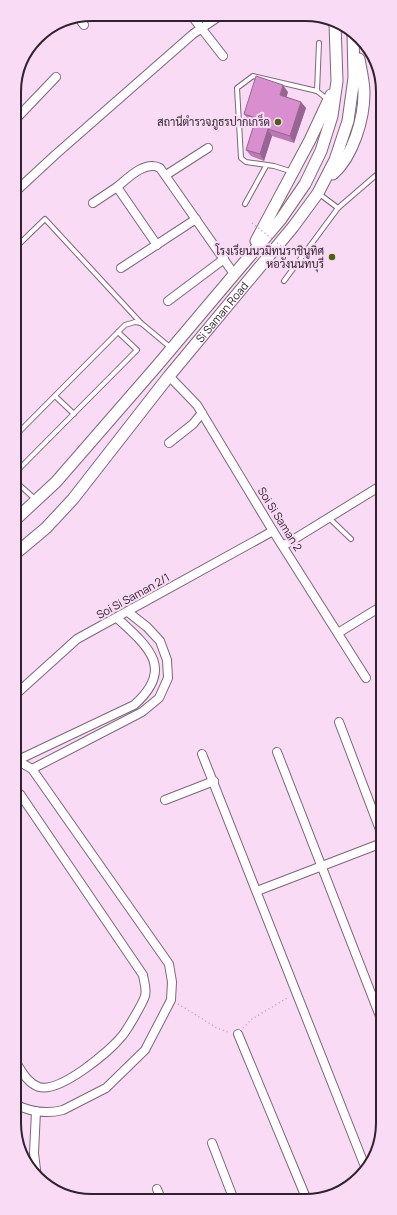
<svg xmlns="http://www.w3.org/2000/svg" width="397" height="1215" font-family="Manrope,Sarabun,sans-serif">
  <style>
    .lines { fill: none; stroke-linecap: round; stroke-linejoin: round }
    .service-casing { stroke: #80647b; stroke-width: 6 }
    .minor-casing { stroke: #80647b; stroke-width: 10 }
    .secondary-casing { stroke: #80647b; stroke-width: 13 }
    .primary-casing { stroke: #80647b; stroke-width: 15 }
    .path { stroke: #bba2b7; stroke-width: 1.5; stroke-dasharray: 1 3; stroke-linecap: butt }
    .service { stroke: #fff; stroke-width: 4 }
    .minor { stroke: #fff; stroke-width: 8 }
    .secondary { stroke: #fff; stroke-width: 11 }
    .primary { stroke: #fff; stroke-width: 13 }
    .path-bridge { stroke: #bba2b7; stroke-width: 1.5; stroke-dasharray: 1 3; stroke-linecap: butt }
    .wall { fill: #bb7bb2 }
    .shaded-wall { fill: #986491 }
    .building { fill: #d98fcf; stroke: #986491 }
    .poi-dot { fill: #4c610c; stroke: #fadbf5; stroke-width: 1.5 }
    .labels { text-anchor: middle; stroke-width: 4; stroke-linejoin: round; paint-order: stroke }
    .poi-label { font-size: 11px; fill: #2f232d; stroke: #fadbf5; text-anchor: end }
    .street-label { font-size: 11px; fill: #2f232d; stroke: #fadbf5 }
    .rim { fill: none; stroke: #2f232d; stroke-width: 2 }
  </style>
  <rect width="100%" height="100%" fill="#fadbf5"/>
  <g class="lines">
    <defs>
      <g id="service">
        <polyline points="317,91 319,43"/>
        <polyline points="293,172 274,166 246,162 241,158 237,88 253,76 317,91 327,99"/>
        <polyline points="318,193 338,208 382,170"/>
        <polyline points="245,204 266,166"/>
        <polyline points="14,249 45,219 141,323"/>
        <polyline points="284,281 338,208"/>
        <polyline points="55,396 74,414"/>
        <polyline points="15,436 125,325 135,322 141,323 171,348"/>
        <polyline points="15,473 137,350 118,332"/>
        <polyline points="15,481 35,499"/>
        <polyline points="329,518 351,539"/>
      </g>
      <g id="minor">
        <polyline points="191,15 223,56"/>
        <polyline points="78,17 84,25"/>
        <polyline points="14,121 56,77"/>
        <polyline points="166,175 208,148"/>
        <polyline points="14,193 55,155 193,34 221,15"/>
        <polyline points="93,203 117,187"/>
        <path d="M157 245 117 187C128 178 145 160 160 168L234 274"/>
        <polyline points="121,268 196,219"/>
        <polyline points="168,301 224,259"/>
        <polyline points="169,376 197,405 273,531 366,678"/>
        <polyline points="169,443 193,424 202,413"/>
        <polyline points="283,546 382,485"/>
        <polyline points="338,633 382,606"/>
        <polyline points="15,695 77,639 273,531"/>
        <polyline points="339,722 382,835"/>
        <polyline points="277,752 383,1024"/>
        <polyline points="202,754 366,1169"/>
        <path d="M15 759 32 769 169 964 172 982 171 1000 145 1050 106 1088 63 1110C47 1114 30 1112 15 1104"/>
        <path d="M18 760 134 705C175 669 149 647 117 618"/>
        <polyline points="32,769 142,712 159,698 168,678 167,660 160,641 147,627 128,612"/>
        <path d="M15 791 20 794 143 975C144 982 147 989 145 996 143 1003 127 1030 122 1036 109 1052 60 1093 39 1087 27 1083 22 1071 15 1061"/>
        <polyline points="165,800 214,781"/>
        <polyline points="257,891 382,843"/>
        <polyline points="238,1034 307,1200"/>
        <polyline points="36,1111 34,1153 37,1178"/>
        <polyline points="212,1143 234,1200"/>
        <polyline points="157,1189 161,1199"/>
      </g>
      <g id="secondary">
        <path d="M333 174C353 156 364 119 364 93 364 82 361 70 359 59"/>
        <polyline points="256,241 310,140 331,95"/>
        <polyline points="15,520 56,482 156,367 281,219 305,184 321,151 332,116 337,81 335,24"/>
        <path id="s1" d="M15 554 46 528 73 499 169 376 293 227 318 193 335 160 348 121 354 78 353 33"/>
      </g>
      <polyline id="primary" points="15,553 16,552"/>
    </defs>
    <use href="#service" class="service-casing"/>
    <use href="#minor" class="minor-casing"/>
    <use href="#secondary" class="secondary-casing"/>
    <use href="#primary" class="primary-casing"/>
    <g class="path">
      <polyline points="178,1004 217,1028 230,1033"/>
      <polyline points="243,1028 252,1019 289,997"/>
    </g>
    <use href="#service" class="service"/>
    <use href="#minor" class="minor"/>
    <use href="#secondary" class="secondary"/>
    <use href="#primary" class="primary"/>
    <polyline class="path-bridge" points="252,223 285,249"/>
  </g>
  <polygon class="wall" points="288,92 286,97 301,102 306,108 294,143 272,136 264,161 251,156 246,150 255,122 249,120 244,114"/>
  <g class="shaded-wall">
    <polygon points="283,85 288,92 285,102 280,95"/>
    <polygon points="301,102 306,108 294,143 290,136"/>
    <polygon points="268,129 272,136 264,161 260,154"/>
  </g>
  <polygon class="building" points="256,76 283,85 280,95 301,102 290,136 268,129 260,154 246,150 256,118 244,114"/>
  <g class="poi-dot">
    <circle cx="278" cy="122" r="4"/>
    <circle cx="332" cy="257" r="4"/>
  </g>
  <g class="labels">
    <g class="poi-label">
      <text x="270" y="126">สถานีตำรวจภูธรปากเกร็ด</text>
      <text x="324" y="255">โรงเรียนนวมิทนราชินูทิศ<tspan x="324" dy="13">หอวังนนทบุรี</tspan></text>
    </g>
    <g class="street-label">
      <text dy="4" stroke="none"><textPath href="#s1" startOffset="319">Si Saman Road</textPath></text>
      <text transform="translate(280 519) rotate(58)" y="4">Soi Si Saman 2</text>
      <text transform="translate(133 596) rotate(-29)" y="4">Soi Si Saman 2/1</text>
    </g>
  </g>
  <path d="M0 0H397V1215H0ZM92 21H305A71 71 0 0 1 376 92V1123A71 71 0 0 1 305 1194H92A71 71 0 0 1 21 1123V92A71 71 0 0 1 92 21Z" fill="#fadbf5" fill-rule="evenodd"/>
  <path class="rim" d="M92 21H305A71 71 0 0 1 376 92V1123A71 71 0 0 1 305 1194H92A71 71 0 0 1 21 1123V92A71 71 0 0 1 92 21Z"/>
</svg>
